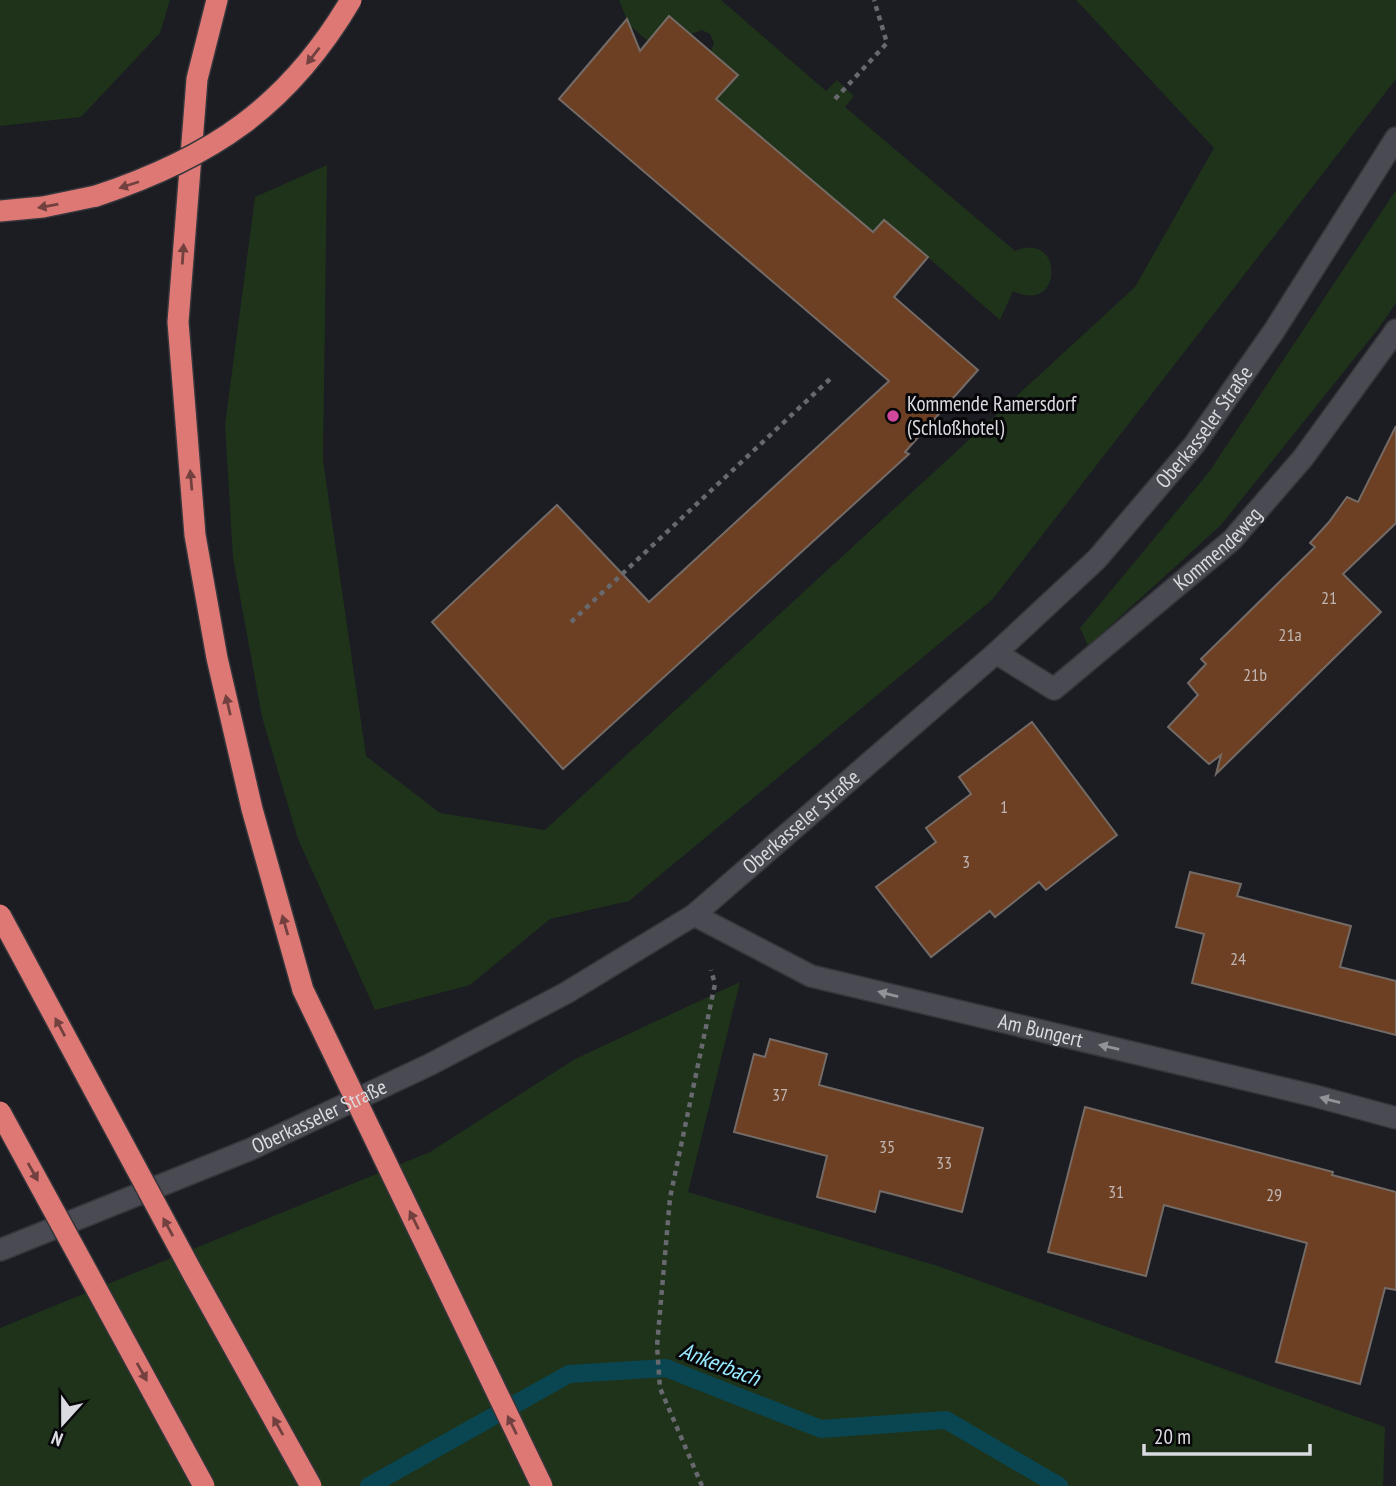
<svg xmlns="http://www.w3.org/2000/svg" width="1396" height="1486" font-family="'PT Sans Narrow',sans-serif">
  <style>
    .green { fill: #1e331a }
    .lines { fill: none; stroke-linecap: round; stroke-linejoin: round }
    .stream { stroke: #0a4652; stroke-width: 18 }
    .building { fill: #6d4024; stroke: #746b66; stroke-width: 2 }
    .lane-casing { stroke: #35363b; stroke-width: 24 }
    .street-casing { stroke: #35363b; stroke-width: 24 }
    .secondary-casing { stroke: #35363b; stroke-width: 24 }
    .highway-casing { stroke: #35363b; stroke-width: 24 }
    .path { stroke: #68686f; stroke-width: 4.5; stroke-dasharray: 5 5; stroke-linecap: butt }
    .lane { stroke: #494a52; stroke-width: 21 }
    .street { stroke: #494a52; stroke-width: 21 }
    .secondary { stroke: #494a52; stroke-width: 21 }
    .highway { stroke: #de7874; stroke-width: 21 }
    .highway-bridge-casing { stroke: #35363b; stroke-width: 24; stroke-linecap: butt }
    .highway-bridge { stroke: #de7874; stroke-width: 21 }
    .oneway { fill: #72403f }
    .oneway2 { fill: #929299 }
    .hotel-dot { fill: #d1479c; stroke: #07070a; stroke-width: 2.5 }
    .labels { text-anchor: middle; stroke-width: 6; stroke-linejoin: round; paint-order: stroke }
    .number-label { font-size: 18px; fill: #bfb4b1 }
    .poi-label { font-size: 21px; fill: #dadbe0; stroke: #07070a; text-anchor: start }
    .street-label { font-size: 21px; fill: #dadbe0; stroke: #07070a }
    .water-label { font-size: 23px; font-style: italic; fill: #98eafe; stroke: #07070a }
  </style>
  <rect width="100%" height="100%" fill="#1c1c23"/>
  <g class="green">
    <polygon points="0,0 170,0 160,33 81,117 0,126"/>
    <path d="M619 0H721L826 91 837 80 854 96 845 107 1015 251C1064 229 1064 316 1013 291L1000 320 885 220 873 232 716 99 738 75 711 51 714 43 710 34 702 30 692 34 669 16 648 41 629 25Z"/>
    <polygon points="1076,0 1396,0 1396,79 992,600 629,901 550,919 470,985 375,1010 298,839 262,717 233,558 225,425 255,197 327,165 323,460 366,756 440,813 545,830 1135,287 1214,148"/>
    <polygon points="1396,190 1396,303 1378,329 1221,525 1088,646 1080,628 1209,472"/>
    <polygon points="740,982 688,1192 938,1266 1385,1427 1383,1486 0,1486 0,1328 430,1152 575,1059"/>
  </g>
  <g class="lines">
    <polyline class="stream" points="369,1486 569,1374 666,1368 821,1429 946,1420 1059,1486"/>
  </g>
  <g class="building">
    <polygon points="669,16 738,75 716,99 873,232 884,220 928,257 894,297 978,370 905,452 909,454 563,769 432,622 557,505 649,602 889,381 559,99 627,19 640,51"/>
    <polygon points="1396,426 1396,523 1343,574 1381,612 1216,774 1221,755 1209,764 1168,727 1198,695 1188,683 1206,664 1201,659 1315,547 1310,543 1329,522 1347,497 1358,502"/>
    <polygon points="1032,722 1117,835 1046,890 1039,882 995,917 990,911 931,957 876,887 936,842 926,828 971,794 959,777"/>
    <polygon points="1190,872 1241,884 1237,896 1351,926 1340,967 1396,981 1396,1035 1192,983 1204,934 1176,927"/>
    <polygon points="770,1039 827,1054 819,1085 983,1128 962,1212 880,1191 875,1212 817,1197 827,1156 734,1132 754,1054 765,1057"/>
    <polygon points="1085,1107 1333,1172 1332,1175 1396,1192 1396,1290 1385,1288 1360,1384 1276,1362 1307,1243 1164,1205 1146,1276 1048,1252"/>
  </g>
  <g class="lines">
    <defs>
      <g id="lane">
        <path id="s1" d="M996 653 1054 689 1232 540 1303 458 1394 333"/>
      </g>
      <g id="street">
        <polyline points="1396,330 1394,333 1396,334"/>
        <path id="s2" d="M694 915 811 976 1315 1096 1396 1118"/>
      </g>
      <g id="secondary">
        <path id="s3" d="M0 1250 251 1149 431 1064 566 993 694 915 996 653 1097 559 1194 445 1274 331 1396 138"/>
      </g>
      <g id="highway">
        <polyline points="217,0 197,79 178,322 195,535 217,658 252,809 303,990"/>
        <polyline points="0,211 43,207 96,196"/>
      </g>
    </defs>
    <use href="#lane" class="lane-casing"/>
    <use href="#street" class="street-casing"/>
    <use href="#secondary" class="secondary-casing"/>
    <use href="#highway" class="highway-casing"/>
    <g class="path">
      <polyline points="835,99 887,43 874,0"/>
      <polyline points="571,622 831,378"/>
      <polyline points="702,1486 660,1388 657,1346 670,1198 715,984 711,970"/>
    </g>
    <use href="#lane" class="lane"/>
    <use href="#street" class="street"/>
    <use href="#secondary" class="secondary"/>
    <use href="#highway" class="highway"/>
    <defs>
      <g id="highway-bridge">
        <path d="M96 196C211 158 288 107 351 0"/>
        <polyline points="0,915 192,1272 311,1486"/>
        <polyline points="303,990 542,1486"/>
        <polyline points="0,1112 204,1486"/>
      </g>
    </defs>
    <use href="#highway-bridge" class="highway-bridge-casing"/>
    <use href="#highway-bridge" class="highway-bridge"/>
  </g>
  <defs><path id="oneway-solid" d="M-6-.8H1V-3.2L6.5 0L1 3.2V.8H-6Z" transform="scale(1.75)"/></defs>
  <g class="oneway">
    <use href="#oneway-solid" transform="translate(313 56) rotate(128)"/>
    <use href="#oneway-solid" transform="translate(129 185) rotate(162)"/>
    <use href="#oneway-solid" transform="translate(48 206) rotate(170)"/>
    <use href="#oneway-solid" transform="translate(183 254) rotate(-86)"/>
    <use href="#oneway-solid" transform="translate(191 480) rotate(-95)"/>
    <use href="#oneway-solid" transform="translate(228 705) rotate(-103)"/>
    <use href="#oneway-solid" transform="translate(285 925) rotate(-106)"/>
    <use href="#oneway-solid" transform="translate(60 1027) rotate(-118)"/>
    <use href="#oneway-solid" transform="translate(33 1172) rotate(61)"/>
    <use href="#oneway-solid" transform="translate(414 1220) rotate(-116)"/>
    <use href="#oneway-solid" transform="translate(168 1227) rotate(-118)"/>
    <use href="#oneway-solid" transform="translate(142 1372) rotate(61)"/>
    <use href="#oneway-solid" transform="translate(512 1425) rotate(-116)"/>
    <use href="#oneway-solid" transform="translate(278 1426) rotate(-119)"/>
  </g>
  <g class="oneway2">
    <use href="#oneway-solid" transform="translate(888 994) rotate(-166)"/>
    <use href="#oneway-solid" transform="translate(1109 1047) rotate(-167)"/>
    <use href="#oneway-solid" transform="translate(1330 1100) rotate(-165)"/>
  </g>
  <circle class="hotel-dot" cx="893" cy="416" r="7"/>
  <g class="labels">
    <g class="number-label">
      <text x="1329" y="604">21</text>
      <text x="1290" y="641">21a</text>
      <text x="1255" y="681">21b</text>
      <text x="1004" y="813">1</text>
      <text x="966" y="868">3</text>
      <text x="1238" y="965">24</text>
      <text x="780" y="1101">37</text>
      <text x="887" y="1153">35</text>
      <text x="944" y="1169">33</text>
      <text x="1116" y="1198">31</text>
      <text x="1274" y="1201">29</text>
    </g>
    <g class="poi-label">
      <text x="907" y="411">Kommende Ramersdorf<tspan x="907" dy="24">(Schloßhotel)</tspan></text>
    </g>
    <g class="street-label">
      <text dy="7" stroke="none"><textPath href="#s3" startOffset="1480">Oberkasseler Straße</textPath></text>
      <text dy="7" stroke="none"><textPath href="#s1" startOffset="284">Kommendeweg</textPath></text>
      <text dy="7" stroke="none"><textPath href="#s3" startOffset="914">Oberkasseler Straße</textPath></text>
      <text dy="7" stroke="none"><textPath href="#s2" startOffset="368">Am Bungert</textPath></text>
      <text dy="7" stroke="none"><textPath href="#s3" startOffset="346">Oberkasseler Straße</textPath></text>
    </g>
    <g class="water-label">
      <text transform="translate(720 1364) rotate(21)" y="8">Ankerbach</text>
    </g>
  </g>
  <g transform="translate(63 1423) rotate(201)" stroke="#07070a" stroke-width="5" paint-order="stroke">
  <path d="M0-5L12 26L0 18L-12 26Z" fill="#dadbe0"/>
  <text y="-10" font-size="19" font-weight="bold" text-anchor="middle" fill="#dadbe0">N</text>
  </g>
  <path d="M1144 1444v10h166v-10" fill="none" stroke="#dadbe0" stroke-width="3.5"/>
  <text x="1154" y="1444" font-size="21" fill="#dadbe0" stroke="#07070a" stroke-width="5" paint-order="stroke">20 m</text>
</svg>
